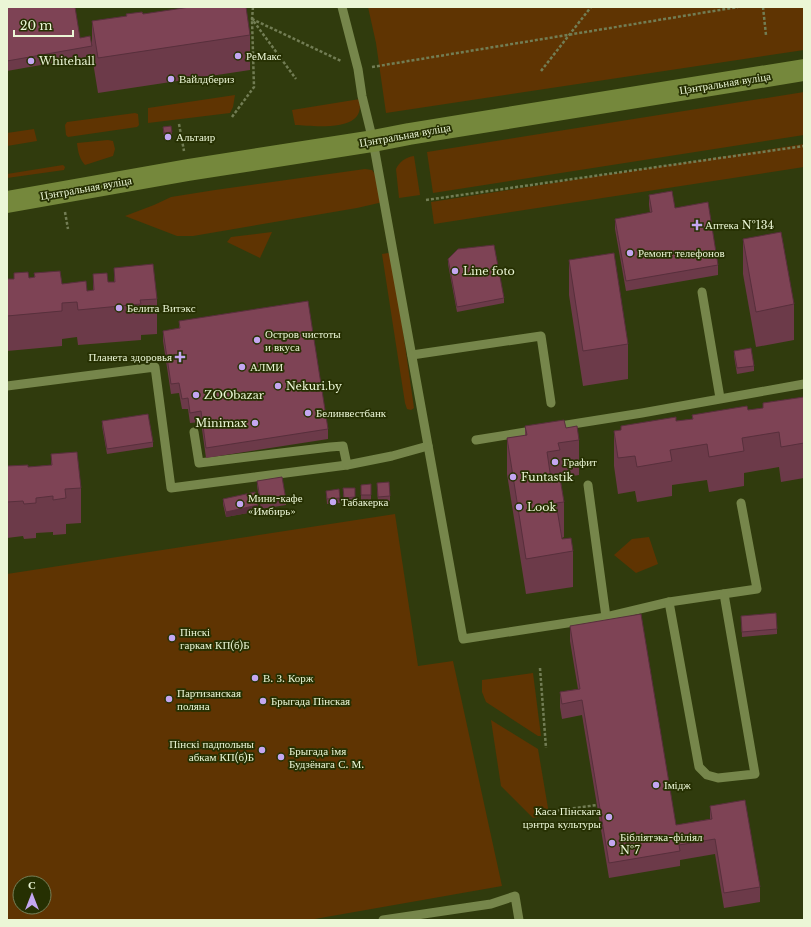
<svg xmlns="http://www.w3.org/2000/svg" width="811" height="927" font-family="'Libre Baskerville',serif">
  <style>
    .green { fill: #5f3402; fill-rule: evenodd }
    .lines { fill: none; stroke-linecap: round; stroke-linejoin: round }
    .path { stroke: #727d54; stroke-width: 2.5; stroke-dasharray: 3 2; stroke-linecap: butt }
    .service { stroke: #76864b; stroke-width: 9 }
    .secondary { stroke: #75883c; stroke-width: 22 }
    .wall { fill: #6c3a49 }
    .shaded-wall { fill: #582f3c }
    .building { fill: #7e4355; stroke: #582f3c }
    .poi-dot { fill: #c4a7f1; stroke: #263002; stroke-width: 1.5 }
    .labels { text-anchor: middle; stroke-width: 3.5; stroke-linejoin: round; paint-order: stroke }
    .poi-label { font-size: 11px; fill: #ebf6d6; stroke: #263002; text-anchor: start }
    .street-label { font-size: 11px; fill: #ebf6d6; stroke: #263002 }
  </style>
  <rect width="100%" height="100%" fill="#303b0d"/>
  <g class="green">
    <polygon points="368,7 804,7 804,50 386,113 376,43"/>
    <polygon points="804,92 804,135 433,193 427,152"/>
    <polygon points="235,95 233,107 230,113 148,123 148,108"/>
    <path d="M360 99C360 106 361 114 354 119 343 129 310 126 295 125L292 110Z"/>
    <polygon points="135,113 138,114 139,125 137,127 68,137 66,135 65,125 67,122"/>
    <polygon points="34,129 37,141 7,146 7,133"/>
    <path d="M108 140 113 141 115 149 113 156 85 165C79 158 78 152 77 143Z"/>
    <polygon points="804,144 804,167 434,224 431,202"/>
    <path d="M414 156 420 195 399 198 396 169C399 162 406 157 414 156Z"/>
    <polygon points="63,165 65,167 64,170 7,178 7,174"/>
    <polygon points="365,169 372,170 378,178 383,202 357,208 193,236 177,236 125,216 154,205 171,197 215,190"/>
    <polygon points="272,232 260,258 227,242 231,237"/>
    <polygon points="388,253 392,255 414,408 411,410 407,409 405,403 382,254"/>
    <path d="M395 514 418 666 453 661 502 886 309 920H7V574ZM20 883H44V907H20Z"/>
    <polygon points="649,537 658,564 636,573 614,555 632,539"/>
    <polygon points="533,673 541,736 538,736 486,702 482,692 482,680"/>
    <polygon points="491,720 538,749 549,814 533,818 501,786"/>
  </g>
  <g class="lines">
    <g class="path">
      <polyline points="253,7 252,19 296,79"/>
      <polyline points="763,7 766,35"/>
      <polyline points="372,67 738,7"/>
      <polyline points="541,71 591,7"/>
      <polyline points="232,117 254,87 252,19 341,61"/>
      <polyline points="179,124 184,151"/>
      <polyline points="426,200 804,146"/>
      <polyline points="65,212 68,229"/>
      <polyline points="540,668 546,748"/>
      <polyline points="553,811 597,805"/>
    </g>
    <g class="service">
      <polyline points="342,7 358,69 362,96 373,141 463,639 606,617 669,602 757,589 741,503"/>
      <polyline points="702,292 720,398"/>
      <polyline points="412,355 541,336 551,403"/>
      <polyline points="7,386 155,367 171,488 347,465 392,456 428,446"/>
      <polyline points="554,427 642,413 804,384"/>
      <polyline points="194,432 199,463 330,447 343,446 347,465"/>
      <polyline points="476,440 538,430"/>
      <polyline points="588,485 606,617"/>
      <polyline points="669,602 699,767 707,775 718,778 755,774 724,594"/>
      <polyline points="383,920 491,904 515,896 519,920"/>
    </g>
    <polyline class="secondary" points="7,202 188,170 373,141 409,134 804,70"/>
  </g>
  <g class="wall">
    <polygon points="7,7 80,38 92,46 92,21 126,16 126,14 143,14 250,35 250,70 98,93 92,56 7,71"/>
    <polygon points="163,127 172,132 172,138 164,139"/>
    <polygon points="649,195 675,208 718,265 718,275 626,291 615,229 615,219 650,213 649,205"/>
    <polygon points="743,239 794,304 794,340 756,347 743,274"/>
    <polygon points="448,259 504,298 504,303 457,312 448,264"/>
    <polygon points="569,260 628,344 628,379 583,386 569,295"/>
    <polygon points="114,268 157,299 157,334 141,335 141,340 78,345 77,337 62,339 62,346 7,351 7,279 14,279 14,273 29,278 34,277 34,273 62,284 87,291 93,290 93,274 108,282 114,282"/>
    <polygon points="179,321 328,429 328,439 206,458 201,422 190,423 188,409 182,409 179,393 171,394 163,341 163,331 179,328"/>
    <polygon points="734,351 754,366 754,371 737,374 734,356"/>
    <polygon points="804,397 804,478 781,482 779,467 744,473 744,486 709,492 707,480 672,485 672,496 637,502 635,491 618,494 614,466 614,431 621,430 621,426 676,421 692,419 692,415 748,410 763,408 763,403"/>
    <polygon points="102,421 153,442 153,447 107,454 102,426"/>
    <polygon points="525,426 566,428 579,440 579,475 560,478 564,502 564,537 562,538 562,539 573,551 573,587 526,594 507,474 507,438 525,436"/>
    <polygon points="51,454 81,488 81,523 66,524 66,534 53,535 53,532 36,533 36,538 24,539 23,536 7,538 7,466 28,467 51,465"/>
    <polygon points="257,481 286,500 286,505 261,509 257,486"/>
    <polygon points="371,484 371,500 361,500 361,485"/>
    <polygon points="343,488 355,488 355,502 344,503"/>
    <polygon points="377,488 390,496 390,501 378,502"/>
    <polygon points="326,491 340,498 340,503 327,504"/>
    <polygon points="223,499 258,511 226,517 223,504"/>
    <polygon points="741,616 777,629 777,634 742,637"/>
    <polygon points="570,626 676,825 710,819 710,806 760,887 760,902 724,908 715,854 680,860 680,866 609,878 582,715 562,719 560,707 560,692 578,689 570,641"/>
  </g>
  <polygon class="shaded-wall" points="258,505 258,511 226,517 226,512"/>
  <g class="building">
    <polygon points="7,7 75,7 80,38 90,36 92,46 7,61"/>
    <polygon points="190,7 246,7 250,35 98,58 92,21 127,16 126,14 142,12 143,14"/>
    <polygon points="171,126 172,132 164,133 163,127"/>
    <polygon points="672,191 675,208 708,202 718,265 626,281 615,219 652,212 649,195"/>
    <polygon points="781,232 794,304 756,312 743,239"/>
    <polygon points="494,245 504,298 457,307 448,259 458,249"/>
    <polygon points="614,253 628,344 583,351 569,260"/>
    <polygon points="153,264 157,299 140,300 141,304 78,310 77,302 62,303 62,311 7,316 7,279 14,279 14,273 28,272 29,278 35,277 34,273 60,271 62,284 86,281 87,291 94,290 93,274 107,273 108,282 115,282 114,268"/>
    <polygon points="308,301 328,429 206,448 201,411 190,413 188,398 182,399 179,383 171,384 163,331 180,328 179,321"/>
    <polygon points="751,348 754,366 737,368 734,351"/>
    <polygon points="804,397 804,443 781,447 779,432 742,438 744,451 709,457 707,444 670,450 672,461 637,467 635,456 618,458 614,431 621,430 621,426 676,417 676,421 693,419 692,415 747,406 748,410 763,408 763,403"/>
    <polygon points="148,414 153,442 107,449 102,421"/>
    <polygon points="564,420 566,428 577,426 579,440 558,443 560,450 547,452 551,479 560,478 564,502 556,503 562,539 571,538 573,551 526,559 507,438 527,435 525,426"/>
    <polygon points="77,452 81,488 65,489 66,498 53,500 53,496 36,498 36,503 24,504 23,501 7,502 7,466 28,465 28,467 52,465 51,454"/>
    <polygon points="282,477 286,500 261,504 257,481"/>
    <polygon points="389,482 390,496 378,497 377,483"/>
    <polygon points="371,484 371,495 361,495 361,485"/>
    <polygon points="343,488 355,488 355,497 344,498"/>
    <polygon points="339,489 340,498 327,499 326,491"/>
    <polygon points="255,492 258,505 226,512 223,499"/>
    <polygon points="776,613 777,629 742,632 741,616"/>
    <polygon points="641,614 676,825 712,819 710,806 745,800 760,887 724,893 715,839 679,845 680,851 609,863 582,700 562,704 560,692 580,689 570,626"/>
  </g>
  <g class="poi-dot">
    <circle cx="238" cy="56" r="4"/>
    <circle cx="31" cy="61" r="4"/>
    <circle cx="171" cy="79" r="4"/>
    <circle cx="168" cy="137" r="4"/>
    <path d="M695 219h4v4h4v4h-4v4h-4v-4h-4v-4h4z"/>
    <circle cx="630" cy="253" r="4"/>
    <circle cx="455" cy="271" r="4"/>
    <circle cx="119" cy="308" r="4"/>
    <circle cx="257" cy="340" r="4"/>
    <path d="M178 351h4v4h4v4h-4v4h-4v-4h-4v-4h4z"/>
    <circle cx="242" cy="367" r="4"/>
    <circle cx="278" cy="386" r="4"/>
    <circle cx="196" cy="395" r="4"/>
    <circle cx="308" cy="413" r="4"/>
    <circle cx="255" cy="423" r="4"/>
    <circle cx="555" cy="462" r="4"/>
    <circle cx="513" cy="477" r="4"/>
    <circle cx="333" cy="502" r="4"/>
    <circle cx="240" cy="504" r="4"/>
    <circle cx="519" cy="507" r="4"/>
    <circle cx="172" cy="638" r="4"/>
    <circle cx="255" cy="678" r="4"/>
    <circle cx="169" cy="699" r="4"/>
    <circle cx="263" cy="701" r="4"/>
    <circle cx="262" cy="750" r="4"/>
    <circle cx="281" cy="757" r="4"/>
    <circle cx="656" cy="785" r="4"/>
    <circle cx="609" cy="817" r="4"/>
    <circle cx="612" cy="843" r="4"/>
  </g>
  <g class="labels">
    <g class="poi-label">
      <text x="246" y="60">РеМакс</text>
      <text x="39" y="65">Whitehall</text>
      <text x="179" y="83">Вайлдбериз</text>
      <text x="176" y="141">Альтаир</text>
      <text x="705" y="229">Аптека №134</text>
      <text x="638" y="257">Ремонт телефонов</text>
      <text x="463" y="275">Line foto</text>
      <text x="127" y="312">Белита Витэкс</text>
      <text x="265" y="338">Остров чистоты<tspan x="265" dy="13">и вкуса</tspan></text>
      <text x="172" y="361" text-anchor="end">Планета здоровья</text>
      <text x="250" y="371">АЛМИ</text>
      <text x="286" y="390">Nekuri.by</text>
      <text x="204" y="399">ZOObazar</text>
      <text x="316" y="417">Белинвестбанк</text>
      <text x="247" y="427" text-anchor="end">Minimax</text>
      <text x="563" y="466">Графит</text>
      <text x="521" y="481">Funtastik</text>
      <text x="248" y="502">Мини-кафе<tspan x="248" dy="13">«Имбирь»</tspan></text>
      <text x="341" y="506">Табакерка</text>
      <text x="527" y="511">Look</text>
      <text x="180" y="636">Пінскі<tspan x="180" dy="13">гаркам КП(б)Б</tspan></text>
      <text x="263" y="682">В. З. Корж</text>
      <text x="177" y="697">Партизанская<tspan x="177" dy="13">поляна</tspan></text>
      <text x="271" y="705">Брыгада Пінская</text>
      <text x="254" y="748" text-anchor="end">Пінскі падпольны<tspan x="254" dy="13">абкам КП(б)Б</tspan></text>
      <text x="289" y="755">Брыгада імя<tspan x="289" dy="13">Будзёнага С. М.</tspan></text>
      <text x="664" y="789">Імідж</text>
      <text x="601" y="815" text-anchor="end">Каса Пінскага<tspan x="601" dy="13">цэнтра культуры</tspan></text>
      <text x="620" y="841">Бібліятэка-філіял<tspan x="620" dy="13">№7</tspan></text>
    </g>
    <g class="street-label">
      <text transform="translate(725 83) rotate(-9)" y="4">Цэнтральная вуліца</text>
      <text transform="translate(405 135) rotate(-10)" y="4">Цэнтральная вуліца</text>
      <text transform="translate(86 188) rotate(-10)" y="4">Цэнтральная вуліца</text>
    </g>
  </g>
  <rect width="811" height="927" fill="none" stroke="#ebf6d6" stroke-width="16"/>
  <g transform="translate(32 895)"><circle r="19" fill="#263002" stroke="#757f57"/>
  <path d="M0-3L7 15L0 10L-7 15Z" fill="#c4a7f1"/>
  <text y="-6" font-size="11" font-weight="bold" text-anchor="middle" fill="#ebf6d6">С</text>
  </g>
  <path d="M14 30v6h59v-6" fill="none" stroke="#ebf6d6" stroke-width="2"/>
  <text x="20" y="30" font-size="12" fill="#ebf6d6" stroke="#263002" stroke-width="3" paint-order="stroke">20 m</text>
</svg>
